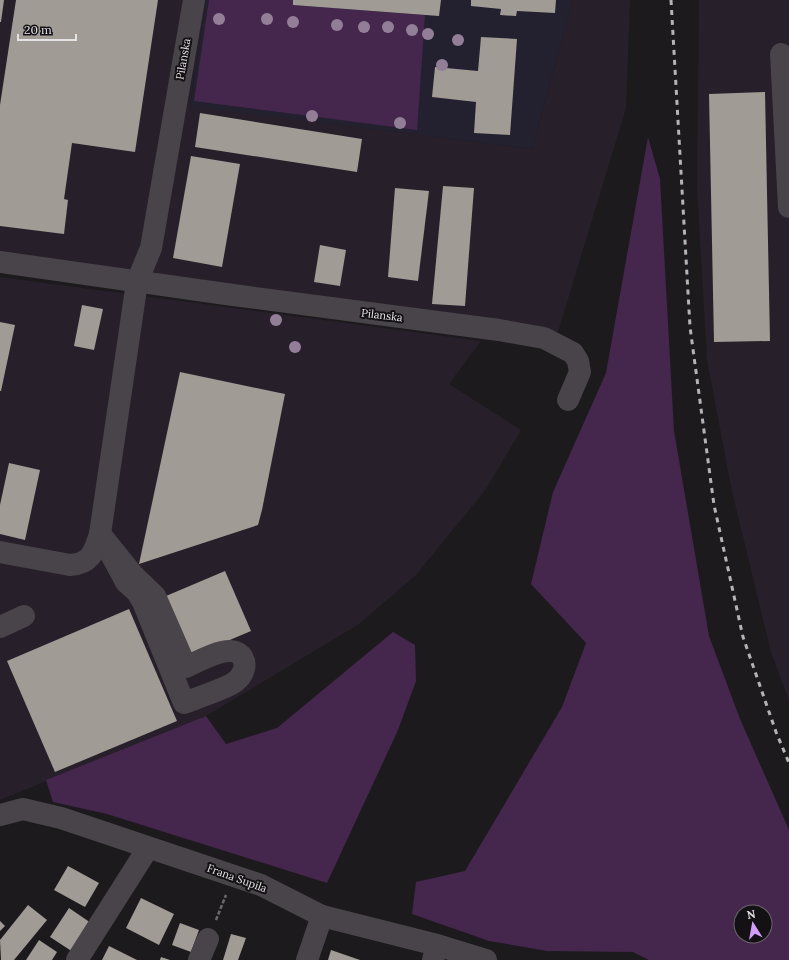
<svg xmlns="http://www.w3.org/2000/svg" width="789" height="960" font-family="Lora,serif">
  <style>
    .built { fill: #271f29 }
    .education { fill: #232030 }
    .green { fill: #45264d; fill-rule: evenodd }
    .building { fill: #a09b95 }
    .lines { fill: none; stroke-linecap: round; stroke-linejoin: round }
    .path { stroke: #6c696d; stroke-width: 2.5; stroke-dasharray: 4 2; stroke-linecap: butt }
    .minor { stroke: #484449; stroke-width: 22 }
    .rail { stroke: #b6b3b7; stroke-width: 3; stroke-dasharray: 5 5; stroke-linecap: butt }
    .tree { fill: #937e98 }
    .labels { text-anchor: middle; stroke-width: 4; stroke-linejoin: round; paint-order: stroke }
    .street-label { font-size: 11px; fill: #e5e2e6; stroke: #141115 }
  </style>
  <rect width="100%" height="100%" fill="#1d1a1e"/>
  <g class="built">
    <polygon points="0,0 206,0 190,105 532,149 573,0 630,0 626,108 558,332 215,288 0,256"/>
    <polygon points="699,0 789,0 789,701 771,652 731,487 707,360 697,188"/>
    <polygon points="0,277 481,341 449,384 521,430 486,489 416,575 359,624 206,716 0,800"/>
  </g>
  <polygon class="education" points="206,0 573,0 532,149 190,106"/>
  <g class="green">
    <polygon points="209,0 293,0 293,5 425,15 417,130 194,101"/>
    <path d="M648 137 660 179 674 431 709 636 740 719 789 830V960H649L633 952 547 951 489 941 412 914 416 882 465 871 562 707 586 643 531 584 553 492 606 373ZM741 912H765V936H741Z"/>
    <polygon points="393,632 415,645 416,681 398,730 327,883 107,814 53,802 46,780 206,716 226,744 277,728"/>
  </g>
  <g class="building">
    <polygon points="0,0 4,0 1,22 0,22"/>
    <polygon points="16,0 158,0 135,152 72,143 64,199 68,200 64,234 0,226 0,105"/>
    <polygon points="293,0 441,0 439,16 293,5"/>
    <polygon points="471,0 556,0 555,13 517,11 516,16 500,15 501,9 471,6"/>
    <polygon points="481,37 517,39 510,135 474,133 476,102 432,97 435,67 478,71"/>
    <polygon points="765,92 770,341 714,342 709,94"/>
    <polygon points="200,113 362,139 357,172 195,147"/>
    <polygon points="191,156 240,164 222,267 173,258"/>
    <polygon points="443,186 474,188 465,306 432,304"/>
    <polygon points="395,188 429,191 418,281 388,277"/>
    <polygon points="320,245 346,250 340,286 314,282"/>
    <polygon points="82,305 103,309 94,350 74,346"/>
    <polygon points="0,322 15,325 1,391 0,391"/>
    <polygon points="180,372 285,394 262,510 258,525 139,564"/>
    <polygon points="9,463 40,470 25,540 0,534 0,505"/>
    <polygon points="225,571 251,631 192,656 166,596"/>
    <polygon points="129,609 177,721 55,772 7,661"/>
    <polygon points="68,866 99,883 85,907 54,890"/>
    <polygon points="141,898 174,914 159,945 126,928"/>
    <polygon points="28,905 47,920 14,960 1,960 0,940"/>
    <polygon points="69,908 91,923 73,952 50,937"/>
    <polygon points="0,921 5,926 0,931"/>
    <polygon points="180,923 199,930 191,952 172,945"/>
    <polygon points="231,934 246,938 238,960 223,960"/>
    <polygon points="39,940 57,952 52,960 26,960"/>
    <polygon points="109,946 137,960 102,960"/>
    <polygon points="331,950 360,960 328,960"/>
    <polygon points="161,957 170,960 160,960"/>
  </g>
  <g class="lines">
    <polyline class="path" points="216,920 226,895"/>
    <g class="minor">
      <polyline points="781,54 789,207"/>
      <polyline points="0,262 233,295 499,330 544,338 573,353 578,361 580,372 568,400"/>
      <path d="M100 534 133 575 155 596 186 667C200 661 237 638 244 661 246 668 242 676 237 680 231 687 194 699 184 703L143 602 137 592 126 582Z"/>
      <path d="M0 552 70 565C91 564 94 552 100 534L137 282 151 248 194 0"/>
      <polyline points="0,627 24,616"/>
      <polyline points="0,815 23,809 61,818 261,885 322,916"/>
      <polyline points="437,945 486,960"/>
      <polyline points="77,960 148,848"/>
      <polyline points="199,960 208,939"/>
      <polyline points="307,960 322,916 437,945 433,960"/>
    </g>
    <polyline class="rail" points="671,0 690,327 714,505 743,637 776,732 789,763"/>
  </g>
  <g class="tree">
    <circle cx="219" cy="19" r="6"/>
    <circle cx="267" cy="19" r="6"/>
    <circle cx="293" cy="22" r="6"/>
    <circle cx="337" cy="25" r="6"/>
    <circle cx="364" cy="27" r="6"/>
    <circle cx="388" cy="27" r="6"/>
    <circle cx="412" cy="30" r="6"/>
    <circle cx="428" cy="34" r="6"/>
    <circle cx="458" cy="40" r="6"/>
    <circle cx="442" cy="65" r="6"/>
    <circle cx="312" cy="116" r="6"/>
    <circle cx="400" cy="123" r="6"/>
    <circle cx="276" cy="320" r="6"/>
    <circle cx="295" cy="347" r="6"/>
  </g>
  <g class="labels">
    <g class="street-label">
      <text transform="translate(183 59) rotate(-80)" y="4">Pilanska</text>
      <text transform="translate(382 315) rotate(7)" y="4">Pilanska</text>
      <text transform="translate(237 878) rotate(20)" y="4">Frana Supila</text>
    </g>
  </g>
  <g transform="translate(753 924) rotate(349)"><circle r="19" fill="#141115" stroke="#686569"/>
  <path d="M0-3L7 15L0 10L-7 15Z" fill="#d29dfd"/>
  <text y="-6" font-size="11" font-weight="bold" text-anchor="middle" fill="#e5e2e6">N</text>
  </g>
  <path d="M18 34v6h58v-6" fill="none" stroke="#e5e2e6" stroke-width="2"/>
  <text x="24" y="34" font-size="12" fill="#e5e2e6" stroke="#141115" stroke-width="3" paint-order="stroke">20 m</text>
</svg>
